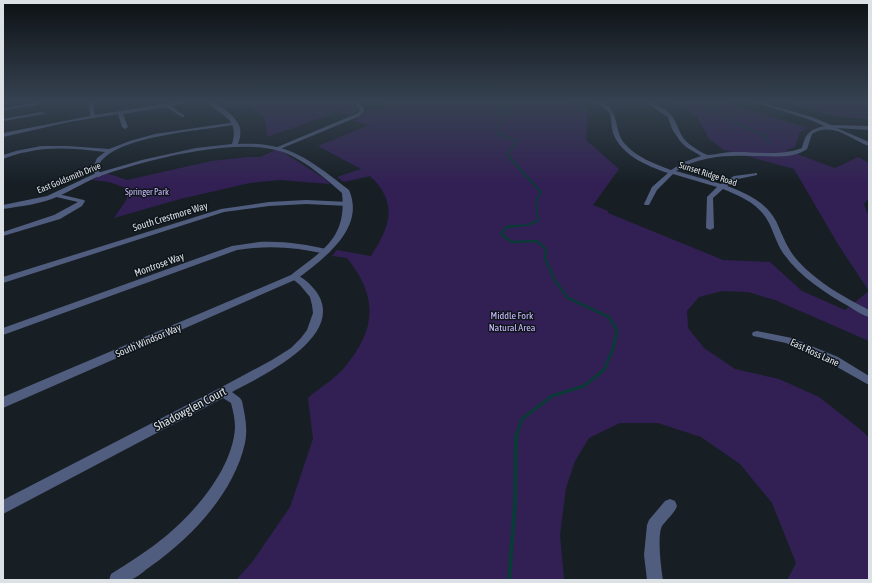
<svg xmlns="http://www.w3.org/2000/svg" width="872" height="583" font-family="'Asap Condensed',sans-serif">
  <style>
    .green { fill: #322054 }
    .lines { fill: none; stroke-linecap: round; stroke-linejoin: round }
    .stream-far4 { stroke: #0a3b37; stroke-width: 1.5 }
    .stream-far3 { stroke: #0a3b37; stroke-width: 2 }
    .stream-far2 { stroke: #0a3b37; stroke-width: 2.5 }
    .stream-far1 { stroke: #0a3b37; stroke-width: 3 }
    .stream { stroke: #0a3b37; stroke-width: 4 }
    .minor { fill: #515d7f; fill-rule: evenodd }
    .tertiary { fill: #515d7f; fill-rule: evenodd }
    .labels { text-anchor: middle; stroke-width: 3; stroke-linejoin: round; paint-order: stroke }
    .far-street-label { font-size: 9px; fill: #dce1e6; stroke: #0e151b }
    .far-park-label { font-size: 9px; fill: #cdbcfe; stroke: #0e151b }
    .street-label { font-size: 10px; fill: #dce1e6; stroke: #0e151b }
    .park-label { font-size: 10px; fill: #cdbcfe; stroke: #0e151b }
    .near-street-label { font-size: 12px; fill: #dce1e6; stroke: #0e151b }
  </style>
  <rect width="100%" height="100%" fill="#171f25"/>
  <g class="green">
    <path d="M232 102H349L353 105 357 110 351 116 336 111 327 116 267 137C266 117 264 115 247 105L227 109 219 105Z"/>
    <path d="M383 102H568L588 110 586 140 619 169 593 205 608 211V213L723 260 770 262 802 291 845 310 869 291V341L775 300 748 292 722 291 699 297 687 311 688 328 704 348 735 369 779 379 819 397 861 430 869 438V580H787L796 563 772 503 740 464 701 437 658 423H620L589 438 575 461 566 488 560 535 564 580H236L253 561 290 507 313 439 308 398C319 388 334 380 344 368 376 330 379 298 347 258L332 256 337 250 371 256C390 227 399 203 370 176L344 182 337 177 361 169 318 146 369 125 353 121 363 115 366 110 386 109 387 106Z"/>
    <polygon points="673,102 722,102 808,128 800,132 795,147 786,150 835,168 858,157 869,163 869,198 864,204 869,217 869,291 839,246 794,169 724,150 709,139 697,116"/>
    <polygon points="784,102 869,102 869,119 834,116"/>
    <polygon points="278,149 325,179 330,184 280,180 250,183 180,199 114,218 127,199 126,188 109,182 92,180 106,173 127,180 211,161 249,157 260,157"/>
  </g>
  <g class="lines">
    <g class="stream-far4">
      <polyline points="493,102 508,109 508,114 499,123 496,129 498,134 517,141 507,155 509,157"/>
      <polyline points="692,102 722,110 736,123 766,136 764,138 770,143"/>
    </g>
    <polyline class="stream-far3" points="506,227 527,225 538,221 536,202 541,192 508,156"/>
    <polyline class="stream-far2" points="515,226 506,227 501,234 512,242 537,241 546,249 545,258 555,281 568,298 609,317"/>
    <polyline class="stream-far1" points="517,434 522,419 552,396 584,386 604,370 613,349 617,330 608,316"/>
    <polyline class="stream" points="509,580 515,505 516,437 517,433"/>
    <g class="minor">
      <polygon points="89,102 93,102 95,115 177,102 188,102 171,106 184,115 184,117 182,117 166,107 123,114 128,127 125,129 122,127 118,114 69,122 3,137 3,133 90,116"/>
      <path d="M352 102C358 102 363 104 364 111L360 116 280 149 275 148 356 114 360 111 359 108Z"/>
      <path d="M596 102C621 102 612 130 625 144 636 157 655 164 671 170L684 162 701 156 686 147 680 141 672 129 668 117 646 102C652 102 668 110 672 116 679 125 678 135 689 144 693 147 703 154 708 155 715 155 724 152 732 152 755 151 779 157 802 148 806 133 809 130 824 126L808 119 753 102H760L812 117 831 125 869 126V130L837 128 869 142V146C850 139 832 121 812 134L807 149C794 159 772 156 756 156 729 155 700 155 676 171L721 184 734 176 757 173V175L738 179 727 186C746 193 766 202 776 221 783 236 787 249 798 261 818 283 844 297 869 310V317C862 315 856 311 850 307 825 293 800 277 783 253 777 244 774 233 769 223 760 204 740 196 723 189L713 198 714 228 710 230 706 228 707 197 717 187 673 174 657 190 649 205H645L644 204 652 187 668 173C647 166 621 155 613 133 611 126 612 118 609 112Z"/>
      <polygon points="35,103 37,105 3,110 3,108"/>
      <polygon points="42,112 44,113 44,114 3,121 3,119"/>
      <path d="M236 122 238 123V124C203 131 129 134 103 159 100 161 99 166 98 170L102 175 99 177 97 176 92 170 97 158 105 152C79 149 52 146 27 152 19 153 11 156 3 159V155L16 151 41 146H68L109 149 130 141 155 134Z"/>
      <polygon points="54,193 84,200 85,201 82,206 60,219 3,236 3,232 54,215 78,202 52,196 51,195"/>
      <polygon points="306,200 349,202 352,204 349,206 306,204 269,206 224,212 3,283 3,277 221,209 269,202"/>
      <path d="M259 242C283 241 306 244 329 250L330 252 326 254C296 247 268 245 237 250L3 335V328L232 246Z"/>
      <path d="M294 274C304 277 314 287 319 296 342 339 260 377 232 392L240 398 242 401C245 416 248 428 245 443 234 493 191 538 151 566 145 570 137 578 130 580 125 582 115 580 109 580L111 574C130 562 149 550 166 536 196 511 233 468 235 427 235 419 233 411 231 403L223 398 3 514V500L218 389 272 360 291 348 301 338 307 330 313 313 312 305 310 297 300 285 290 277Z"/>
      <polygon points="757,331 792,338 838,357 869,376 869,385 830,363 786,343 753,336 752,334 753,332"/>
      <path d="M670 499 675 501 677 506C674 514 667 519 662 526 657 536 661 568 663 580H647L644 555 647 525 649 520 665 501Z"/>
    </g>
    <path class="tertiary" d="M206 102C218 102 237 116 240 128 241 134 240 139 238 144 289 141 311 161 349 190 366 229 323 259 297 279L3 408V397L291 275C323 250 347 238 342 193 326 179 308 163 288 154 242 134 146 160 100 176 86 181 73 190 59 196 42 204 22 206 3 209V205L47 196 94 174 142 160 196 148 232 144C240 118 221 116 206 102Z"/>
  </g>
  <linearGradient id="sky" x2="0" y2="1"><stop stop-color="#0d1114"/><stop offset="0.55" stop-color="#364251"/><stop offset="1" stop-color="#364251" stop-opacity="0"/></linearGradient>
  <rect width="872" height="184" fill="url(#sky)"/>
  <g class="labels">
    <g class="far-street-label">
      <text transform="translate(708 174) rotate(18)" y="3">Sunset Ridge Road</text>
      <text transform="translate(69 178) rotate(-22)" y="3">East Goldsmith Drive</text>
    </g>
    <g class="far-park-label">
      <text x="147" y="195">Springer Park</text>
    </g>
    <g class="street-label">
      <text transform="translate(170 216) rotate(-17)" y="4">South Crestmore Way</text>
      <text transform="translate(159 264) rotate(-20)" y="4">Montrose Way</text>
      <text transform="translate(148 340) rotate(-23)" y="4">South Windsor Way</text>
      <text transform="translate(815 352) rotate(25)" y="4">East Ross Lane</text>
    </g>
    <g class="park-label">
      <text x="512" y="319">Middle Fork<tspan x="512" dy="12">Natural Area</tspan></text>
    </g>
    <g class="near-street-label">
      <text transform="translate(190 409) rotate(-28)" y="4">Shadowglen Court</text>
    </g>
  </g>
  <rect width="872" height="583" fill="none" stroke="#dce1e6" stroke-width="8"/>
</svg>
